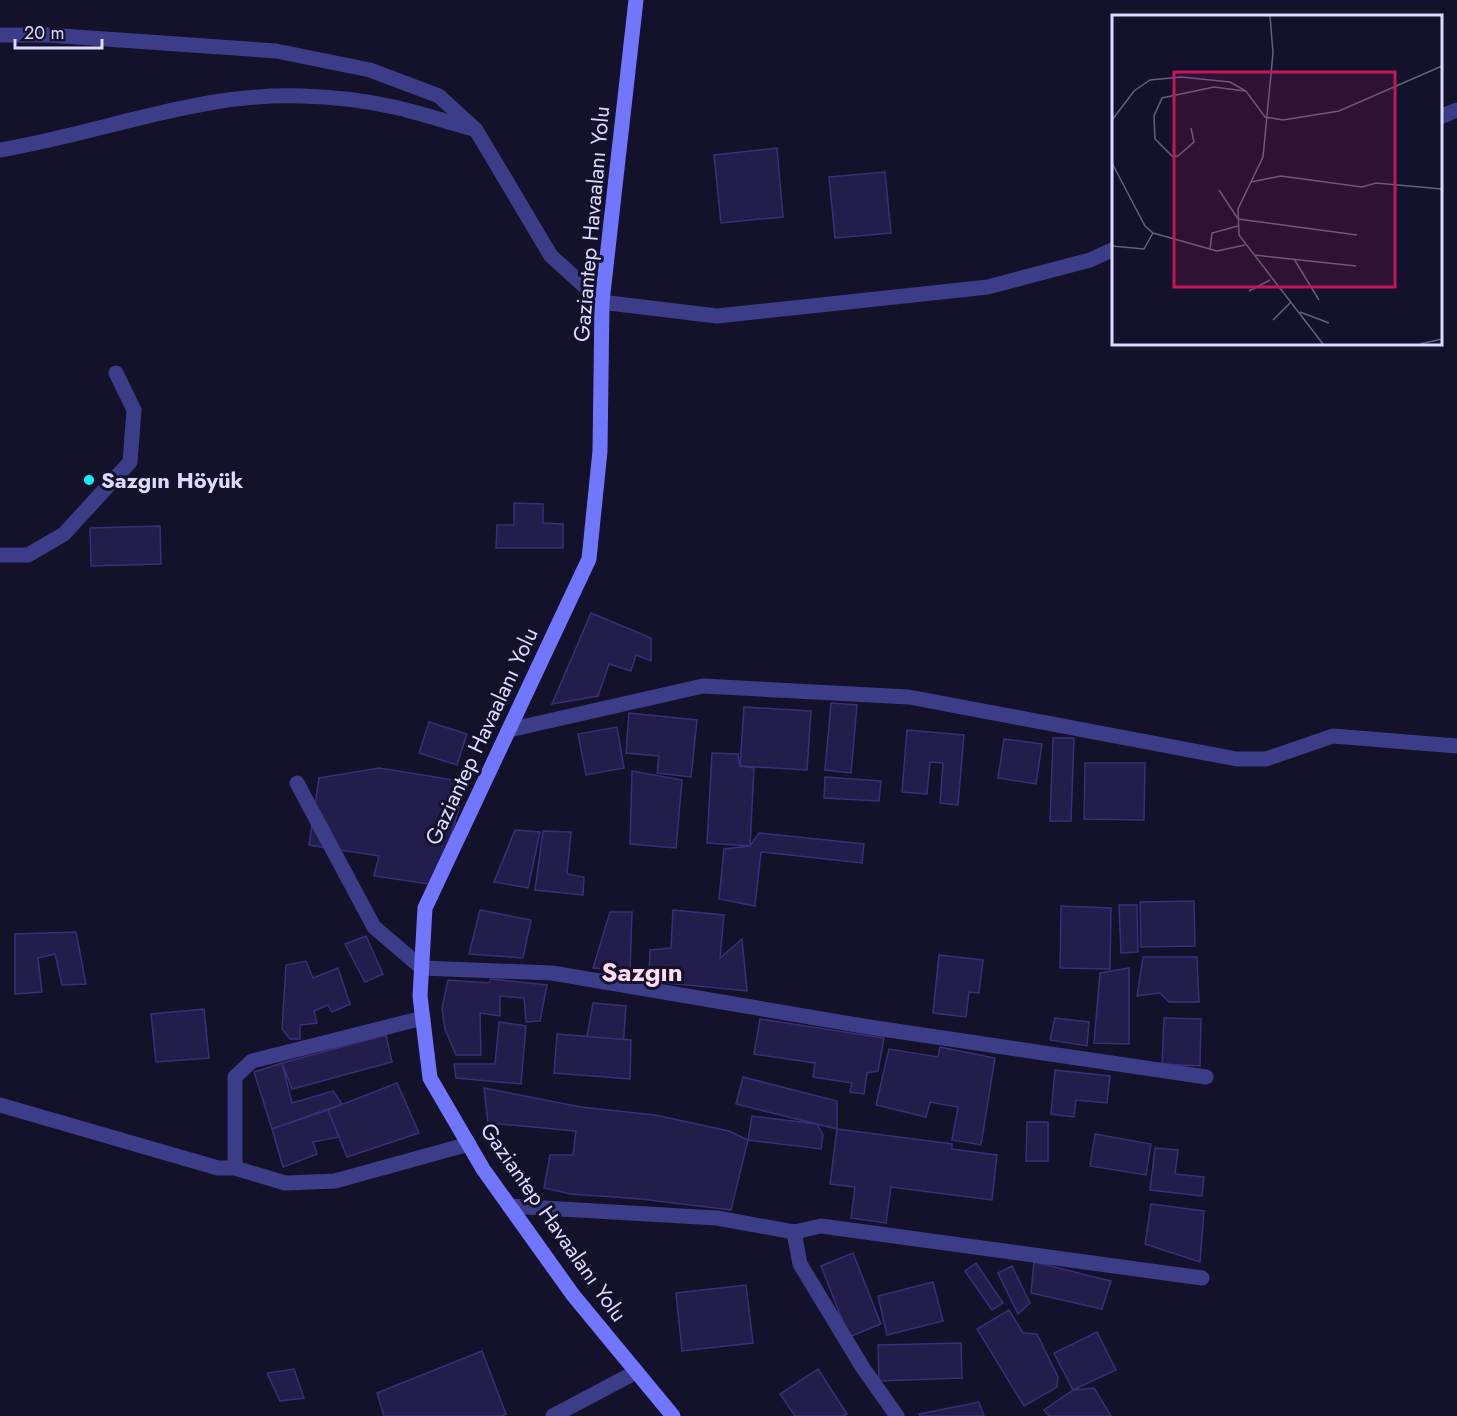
<svg xmlns="http://www.w3.org/2000/svg" width="1457" height="1416" font-family="Jost,sans-serif">
  <style>
    .building { fill: #231d4b; stroke: #392f77; stroke-width: 1.5 }
    .lines { fill: none; stroke-linecap: round; stroke-linejoin: round }
    .minor { stroke: #3c3d89; stroke-width: 15 }
    .secondary { stroke: #7176ff; stroke-width: 15 }
    .poi-dot { fill: #06f4fe; stroke: #14112a; stroke-width: 2 }
    .labels { text-anchor: middle; stroke-width: 6; stroke-linejoin: round; paint-order: stroke }
    .street-label { font-size: 22px; fill: #dcdaff; stroke: #14112a }
    .poi-label { font-size: 22px; font-weight: bold; fill: #dcdaff; stroke: #14112a; text-anchor: start }
    .quarter-label { font-size: 26px; font-weight: bold; fill: #ffdcf4; stroke: #14112a }
    .inset-road { fill: none; stroke: #64617f; stroke-width: 1.5 }
    .view { fill: #c2185b; fill-opacity: 0.15; stroke: #c2185b; stroke-width: 3 }
    .inset-edge { fill: none; stroke: #dcdaff; stroke-width: 3 }
  </style>
  <rect width="100%" height="100%" fill="#14112a"/>
  <g class="building">
    <polygon points="777,148 783,217 721,223 714,155"/>
    <polygon points="885,172 891,233 835,238 829,177"/>
    <polygon points="514,503 543,504 543,523 563,524 563,548 496,548 497,525 514,525"/>
    <polygon points="160,526 161,564 91,566 90,528"/>
    <polygon points="591,613 651,638 651,661 636,655 631,671 609,664 598,696 552,704"/>
    <polygon points="831,703 857,705 851,773 825,770"/>
    <polygon points="744,707 811,711 807,770 740,766"/>
    <polygon points="629,713 697,720 691,777 657,773 659,756 626,753"/>
    <polygon points="429,722 467,734 457,765 419,753"/>
    <polygon points="617,727 624,768 586,775 578,734"/>
    <polygon points="907,730 964,735 958,805 940,803 943,763 930,762 927,794 902,792"/>
    <polygon points="1053,738 1074,738 1071,821 1050,821"/>
    <polygon points="1004,739 1042,744 1036,784 998,778"/>
    <polygon points="712,753 738,754 740,766 754,768 750,846 707,843"/>
    <polygon points="1085,763 1145,763 1144,820 1084,819"/>
    <polygon points="379,768 467,782 436,885 374,876 379,856 309,845 319,778"/>
    <polygon points="632,771 682,780 676,848 630,844"/>
    <polygon points="825,777 881,781 879,801 824,798"/>
    <polygon points="515,830 540,832 528,888 494,882"/>
    <polygon points="543,831 571,832 567,874 584,877 583,895 535,890"/>
    <polygon points="759,833 864,844 862,863 761,852 755,906 719,899 724,849 750,846"/>
    <polygon points="1194,901 1195,946 1141,947 1140,902"/>
    <polygon points="1119,905 1137,905 1138,952 1121,953"/>
    <polygon points="1061,906 1111,908 1110,969 1060,968"/>
    <polygon points="480,910 531,920 523,958 469,954"/>
    <polygon points="673,910 724,915 720,958 742,939 747,991 667,983 649,975 650,950 671,948"/>
    <polygon points="610,912 632,912 630,971 593,968"/>
    <polygon points="76,932 86,984 62,985 55,954 38,958 42,992 15,994 15,934"/>
    <polygon points="366,936 383,974 365,982 345,944"/>
    <polygon points="939,955 983,960 979,993 969,992 966,1017 933,1013"/>
    <polygon points="1143,957 1197,957 1199,1002 1169,1002 1160,993 1137,996"/>
    <polygon points="306,961 313,978 338,968 350,1004 332,1012 328,1005 314,1011 317,1023 300,1025 300,1039 290,1039 282,1029 286,965"/>
    <polygon points="1129,968 1129,1044 1094,1043 1100,973"/>
    <polygon points="491,979 547,985 540,1021 526,1022 524,998 500,996 500,1016 480,1013 481,1055 456,1055 445,1029 442,1008 448,980 489,983"/>
    <polygon points="593,1003 626,1006 623,1047 586,1042"/>
    <polygon points="204,1009 209,1058 156,1062 151,1014"/>
    <polygon points="1055,1018 1089,1022 1087,1046 1050,1040"/>
    <polygon points="1164,1018 1201,1019 1200,1066 1162,1064"/>
    <polygon points="760,1019 884,1038 878,1071 867,1073 864,1094 850,1092 852,1083 813,1077 815,1063 754,1054"/>
    <polygon points="499,1022 526,1026 521,1084 456,1078 454,1064 495,1064"/>
    <polygon points="557,1034 631,1040 630,1079 554,1073"/>
    <polygon points="386,1035 392,1062 292,1089 282,1063"/>
    <polygon points="940,1047 995,1058 981,1145 952,1140 958,1107 930,1102 926,1117 876,1105 889,1049 938,1057"/>
    <polygon points="282,1063 292,1103 333,1091 342,1104 272,1129 254,1072"/>
    <polygon points="1055,1070 1110,1076 1107,1103 1076,1100 1074,1117 1051,1114"/>
    <polygon points="743,1077 837,1101 837,1129 736,1104"/>
    <polygon points="397,1083 419,1133 347,1157 328,1110"/>
    <polygon points="484,1088 581,1107 655,1115 729,1131 748,1140 731,1210 641,1199 571,1194 544,1188 550,1155 573,1155 576,1131 488,1123"/>
    <polygon points="328,1110 339,1137 313,1142 317,1154 283,1167 272,1129"/>
    <polygon points="752,1116 817,1124 823,1135 821,1149 748,1140"/>
    <polygon points="1027,1122 1048,1122 1048,1161 1026,1161"/>
    <polygon points="837,1129 952,1144 952,1149 997,1155 992,1200 891,1187 886,1223 851,1218 855,1187 830,1184"/>
    <polygon points="1095,1134 1151,1144 1146,1175 1090,1166"/>
    <polygon points="1155,1148 1178,1150 1175,1174 1204,1177 1202,1196 1150,1190"/>
    <polygon points="1151,1204 1204,1211 1200,1262 1145,1244"/>
    <polygon points="853,1253 881,1324 849,1337 821,1266"/>
    <polygon points="1034,1262 1111,1281 1102,1309 1031,1293"/>
    <polygon points="976,1263 1003,1303 992,1310 965,1271"/>
    <polygon points="1012,1266 1030,1303 1018,1314 998,1273"/>
    <polygon points="933,1282 943,1321 887,1335 878,1296"/>
    <polygon points="746,1285 753,1343 682,1351 676,1293"/>
    <polygon points="1009,1310 1023,1333 1037,1334 1058,1377 1057,1387 1024,1406 977,1329"/>
    <polygon points="1097,1332 1116,1370 1073,1390 1054,1353"/>
    <polygon points="961,1343 962,1378 879,1381 878,1345"/>
    <polygon points="482,1351 506,1414 502,1416 384,1416 377,1393"/>
    <polygon points="294,1369 304,1398 280,1401 267,1373"/>
    <polygon points="818,1369 847,1414 843,1416 795,1416 780,1394"/>
    <polygon points="1094,1388 1111,1416 1049,1416 1044,1410 1073,1390"/>
    <polygon points="979,1402 984,1416 920,1416 919,1414"/>
  </g>
  <g class="lines">
    <g class="minor">
      <polyline points="0,35 48,35 276,51 370,70 439,96 476,130 551,256 602,302 609,303 717,316 988,287 1090,260 1114,249"/>
      <polyline points="1440,117 1457,110"/>
      <path d="M0 150C71 138 139 115 209 103 269 92 335 94 394 107 421 113 447 122 474 129"/>
      <polyline points="0,555 28,555 64,534 130,462 134,410 116,373"/>
      <polyline points="509,730 703,686 909,697 1237,759 1266,759 1333,736 1457,746"/>
      <polyline points="297,783 374,927 422,968 552,973 869,1027 1206,1077"/>
      <polyline points="0,1105 218,1168 235,1168 285,1183 335,1181 469,1144"/>
      <polyline points="235,1168 235,1077 252,1061 423,1018"/>
      <polyline points="509,1206 717,1218 794,1232 821,1226 1202,1278"/>
      <polyline points="794,1232 800,1264 863,1368 897,1416"/>
      <polyline points="553,1416 636,1372"/>
    </g>
    <polyline class="secondary" points="636,0 602,302 600,451 589,559 425,908 420,996 430,1078 483,1169 573,1295 673,1416"/>
  </g>
  <circle class="poi-dot" cx="89" cy="480" r="6"/>
  <g class="labels">
    <g class="street-label">
      <text transform="translate(591 224) rotate(-85)" y="8">Gaziantep Havaalanı Yolu</text>
      <text transform="translate(481 736) rotate(-65)" y="8">Gaziantep Havaalanı Yolu</text>
      <text transform="translate(554 1222) rotate(55)" y="8">Gaziantep Havaalanı Yolu</text>
    </g>
    <g class="poi-label">
      <text x="101" y="488">Sazgın Höyük</text>
    </g>
    <g class="quarter-label">
      <text x="642" y="981">Sazgın</text>
    </g>
  </g>
  <g transform="translate(1112 15)">
    <rect width="330" height="330" fill="#14112a"/>
    <path class="inset-road" d="M158 1 161 38 151 142 126 194 127 220 211 329M0 105 22 76 38 65 69 62 118 67 134 76 153 102 171 105 227 96 330 51M79 113 82 127 66 141H60L43 124 42 101 50 83 102 72 133 76M0 148 33 211 41 218 105 236 133 230M139 167 169 161 250 172 264 168 330 174M107 175 126 204 245 220M0 231 32 234 41 218M98 234 100 218 126 211M142 240 244 251M182 244 207 285M137 276 158 265M188 297 217 308M161 305 179 287M308 329 330 324"/>
    <path class="view" d="M62 57H283V272H62Z"/>
    <rect width="330" height="330" class="inset-edge"/>
  </g>
  <path d="M15 39v9h87v-9" fill="none" stroke="#dcdaff" stroke-width="3"/>
  <text x="24" y="39" font-size="18" fill="#dcdaff" stroke="#14112a" stroke-width="4.5" paint-order="stroke">20 m</text>
</svg>
